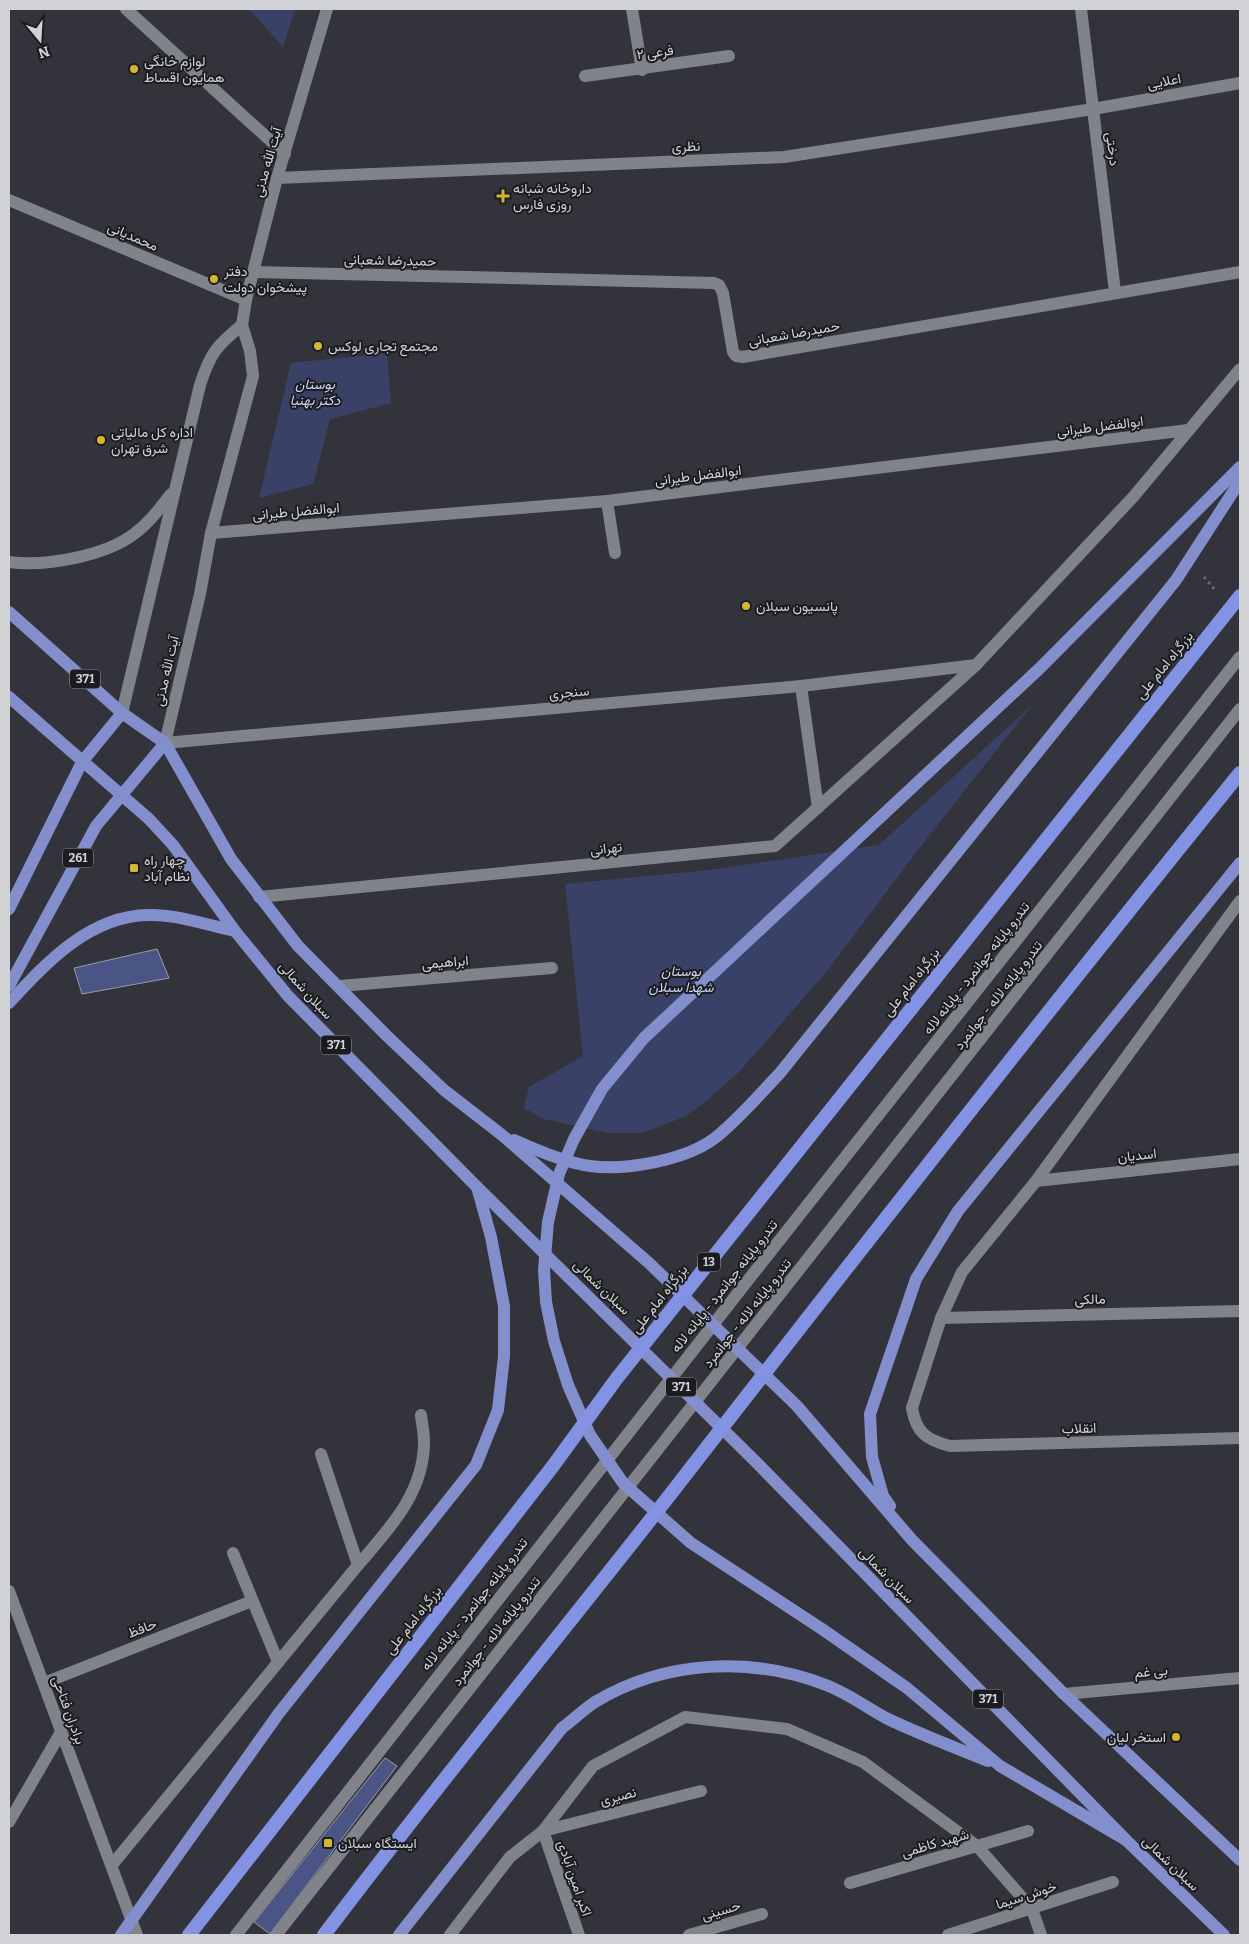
<svg xmlns="http://www.w3.org/2000/svg" width="1249" height="1944" font-family="Bitter,Vazirmatn,serif">
  <style>
    .green { fill: #3a4166 }
    .building { fill: #4a5485; stroke: #9b9da5 }
    .lines { fill: none; stroke-linecap: round; stroke-linejoin: round }
    .path { stroke: #6e6f75; stroke-width: 3; stroke-dasharray: 2.5 4; stroke-linecap: butt }
    .service { stroke: #81838a; stroke-width: 12 }
    .minor { stroke: #81838a; stroke-width: 12 }
    .secondary { stroke: #81838a; stroke-width: 12 }
    .primary { stroke: #838ecd; stroke-width: 12 }
    .trunk { stroke: #8492e4; stroke-width: 14 }
    .poi-dot { fill: #d5b534; stroke: #1b1c1f; stroke-width: 2 }
    .labels { text-anchor: middle; stroke-width: 4; stroke-linejoin: round; paint-order: stroke }
    .shield { fill: #1b1c1f; stroke: #9a9b9f; stroke-width: 1 }
    .shield-label { font-size: 12px; font-weight: bold; fill: #d1d2d6 }
    .street-label { font-size: 14px; fill: #d1d2d6; stroke: #1b1c1f }
    .poi-label { font-size: 14px; fill: #d1d2d6; stroke: #1b1c1f; text-anchor: start }
    .park-label { font-size: 14px; font-style: italic; fill: #ccd4f3; stroke: #1b1c1f }
  </style>
  <rect width="100%" height="100%" fill="#33343b"/>
  <g class="green">
    <polygon points="249,9 295,9 283,47"/>
    <polygon points="387,353 391,403 330,419 313,484 259,498 291,363"/>
    <polygon points="1032,705 921,846 828,970 740,1071 704,1103 684,1117 642,1133 608,1133 544,1119 524,1108 529,1087 583,1056 565,884 709,870 879,845"/>
  </g>
  <g class="building">
    <polygon points="157,949 169,978 82,994 74,968"/>
    <polygon points="385,1758 397,1766 270,1934 254,1922"/>
  </g>
  <g class="lines">
    <polyline class="path" points="1204,577 1216,591"/>
    <g class="service">
      <polyline points="236,1935 745,1284 1240,657"/>
      <polyline points="276,1935 1240,709"/>
    </g>
    <g class="minor">
      <polyline points="126,9 285,154"/>
      <polyline points="632,9 642,70"/>
      <polyline points="1081,9 1115,292"/>
      <polyline points="585,76 729,56"/>
      <polyline points="277,178 784,157 1093,109 1240,83"/>
      <polyline points="9,200 246,300"/>
      <polyline points="254,272 714,283 719,285 723,293 733,352 736,356 743,357 1240,272"/>
      <polyline points="607,501 615,553"/>
      <polyline points="211,533 607,501 1188,430"/>
      <polyline points="801,686 818,808"/>
      <polyline points="165,743 801,686 976,665"/>
      <polyline points="259,897 775,846 976,665 1134,496 1240,369"/>
      <path d="M1240 901 1036 1181 962 1272 941 1318 912 1408C916 1433 927 1440 950 1446L1240 1438"/>
      <polyline points="340,986 552,968"/>
      <polyline points="1036,1181 1240,1159"/>
      <polyline points="941,1318 1240,1311"/>
      <polyline points="233,1553 278,1662"/>
      <path d="M358 1565C389 1529 424 1493 424 1442 424 1433 422 1424 421 1415"/>
      <polyline points="9,1591 137,1935"/>
      <polyline points="44,1683 252,1601"/>
      <polyline points="1064,1694 1240,1678"/>
      <polyline points="9,1822 61,1732"/>
      <polyline points="112,1865 358,1565 321,1454"/>
      <polyline points="850,1883 1028,1831"/>
      <polyline points="450,1935 510,1857 543,1831 593,1766 685,1717 787,1729 863,1762 977,1846 1032,1909 1041,1935"/>
      <polyline points="579,1935 543,1831 701,1791"/>
      <polyline points="689,1935 762,1914"/>
      <polyline points="948,1935 1113,1882"/>
    </g>
    <g class="secondary">
      <path d="M9 562C45 567 105 556 134 534 149 523 160 508 171 494"/>
      <path d="M122 713 200 385C210 354 216 346 242 325"/>
      <polyline points="165,743 200,594 211,533 253,376 250,351 242,325 246,300 277,178 327,9"/>
    </g>
    <g class="primary">
      <polyline points="9,612 122,713 165,743 231,859 298,946 387,1036 444,1090 502,1135 649,1263 797,1406 912,1540 1064,1694 1240,1860"/>
      <polyline points="9,697 149,819 173,845 235,931 288,996 477,1187 755,1461 1126,1840 1224,1935"/>
      <polyline points="9,909 82,762 122,713"/>
      <polyline points="9,986 96,826 165,743"/>
      <path d="M9 1003C46 963 89 916 148 915 176 914 207 925 235 931"/>
      <path d="M514 1140C536 1150 566 1163 590 1166 626 1171 686 1160 715 1138 739 1119 759 1095 780 1073L1176 580 1240 481"/>
      <polyline points="890,1506 883,1496 872,1457 870,1414 916,1279 958,1211 1240,863"/>
      <polyline points="1126,1840 1000,1766 907,1688 822,1629 691,1543 623,1483 590,1435 568,1385 554,1341 546,1302 544,1270 548,1222 559,1174 574,1139 602,1089 644,1038 1040,668 1240,467"/>
      <polyline points="121,1935 279,1713 476,1465 498,1410 504,1356 504,1306 491,1237 477,1187"/>
      <path d="M399 1935 562 1728C573 1720 584 1709 595 1702 665 1660 751 1656 826 1685 847 1693 866 1707 886 1718 919 1734 954 1747 988 1761"/>
    </g>
    <g class="trunk">
      <polyline points="189,1935 553,1466 617,1378 1240,596"/>
      <path d="M324 1935C437 1785 557 1639 673 1491 860 1250 1048 1010 1240 773"/>
    </g>
  </g>
  <g class="poi-dot">
    <circle cx="134" cy="69" r="5"/>
    <path d="M500.5 188.5h5v5h5v5h-5v5h-5v-5h-5v-5h5z"/>
    <circle cx="214" cy="279" r="5"/>
    <circle cx="318" cy="346" r="5"/>
    <circle cx="101" cy="440" r="5"/>
    <circle cx="746" cy="606" r="5"/>
    <rect x="129" y="863" width="10" height="10" rx="2.5"/>
    <circle cx="1176" cy="1737" r="5"/>
    <rect x="323" y="1838" width="10" height="10" rx="2.5"/>
  </g>
  <g class="labels">
    <g class="shield">
      <rect x="70" y="669.5" width="30" height="19" rx="4"/>
      <rect x="63" y="848.5" width="30" height="19" rx="4"/>
      <rect x="321" y="1035.5" width="30" height="19" rx="4"/>
      <rect x="698" y="1252.5" width="22" height="19" rx="4"/>
      <rect x="666" y="1377.5" width="30" height="19" rx="4"/>
      <rect x="973" y="1689.5" width="30" height="19" rx="4"/>
    </g>
    <g class="shield-label">
      <text x="85" y="683">371</text>
      <text x="78" y="862">261</text>
      <text x="336" y="1049">371</text>
      <text x="709" y="1266">13</text>
      <text x="681" y="1391">371</text>
      <text x="988" y="1703">371</text>
    </g>
    <g class="street-label">
      <text transform="translate(655 52) rotate(-8)" y="5">فرعی ۲</text>
      <text transform="translate(1164 81) rotate(-10)" y="5">اعلایی</text>
      <text transform="translate(686 146) rotate(-2)" y="5">نظری</text>
      <text transform="translate(1113 149) rotate(83)" y="5">درختی</text>
      <text transform="translate(267 162) rotate(-74)" y="5">آیت الله مدنی</text>
      <text transform="translate(133 236) rotate(23)" y="5">محمدیانی</text>
      <text transform="translate(390 260) rotate(1)" y="5">حمیدرضا شعبانی</text>
      <text transform="translate(794 333) rotate(-10)" y="5">حمیدرضا شعبانی</text>
      <text transform="translate(1100 426) rotate(-7)" y="5">ابوالفضل طیرانی</text>
      <text transform="translate(698 475) rotate(-7)" y="5">ابوالفضل طیرانی</text>
      <text transform="translate(296 511) rotate(-5)" y="5">ابوالفضل طیرانی</text>
      <text transform="translate(1164 665) rotate(-51)" y="5">بزرگراه امام علی</text>
      <text transform="translate(166 671) rotate(-77)" y="5">آیت الله مدنی</text>
      <text transform="translate(569 692) rotate(-5)" y="5">سنجری</text>
      <text transform="translate(606 848) rotate(-6)" y="5">تهرانی</text>
      <text transform="translate(445 962) rotate(-5)" y="5">ابراهیمی</text>
      <text transform="translate(976 968) rotate(-52)" y="5">تندرو پایانه جوانمرد - پایانه لاله</text>
      <text transform="translate(911 982) rotate(-52)" y="5">بزرگراه امام علی</text>
      <text transform="translate(306 990) rotate(48)" y="5">سبلان شمالی</text>
      <text transform="translate(998 995) rotate(-52)" y="5">تندرو پایانه لاله - جوانمرد</text>
      <text transform="translate(1137 1155) rotate(-6)" y="5">اسدیان</text>
      <text transform="translate(724 1286) rotate(-52)" y="5">تندرو پایانه جوانمرد - پایانه لاله</text>
      <text transform="translate(602 1287) rotate(44)" y="5">سبلان شمالی</text>
      <text transform="translate(659 1299) rotate(-52)" y="5">بزرگراه امام علی</text>
      <text transform="translate(1090 1299) rotate(-1)" y="5">مالکی</text>
      <text transform="translate(747 1313) rotate(-52)" y="5">تندرو پایانه لاله - جوانمرد</text>
      <text transform="translate(1079 1428) rotate(-2)" y="5">انقلاب</text>
      <text transform="translate(887 1575) rotate(46)" y="5">سبلان شمالی</text>
      <text transform="translate(474 1604) rotate(-52)" y="5">تندرو پایانه جوانمرد - پایانه لاله</text>
      <text transform="translate(413 1620) rotate(-52)" y="5">بزرگراه امام علی</text>
      <text transform="translate(142 1628) rotate(-21)" y="5">حافظ</text>
      <text transform="translate(496 1631) rotate(-52)" y="5">تندرو پایانه لاله - جوانمرد</text>
      <text transform="translate(1151 1671) rotate(-5)" y="5">بی غم</text>
      <text transform="translate(69 1710) rotate(70)" y="5">برادران فتاحی</text>
      <text transform="translate(618 1796) rotate(-14)" y="5">نصیری</text>
      <text transform="translate(935 1843) rotate(-16)" y="5">شهید کاظمی</text>
      <text transform="translate(1171 1863) rotate(44)" y="5">سبلان شمالی</text>
      <text transform="translate(575 1878) rotate(71)" y="5">اکبر امین آبادی</text>
      <text transform="translate(1026 1895) rotate(-18)" y="5">خوش سیما</text>
      <text transform="translate(721 1910) rotate(-16)" y="5">حسینی</text>
    </g>
    <g class="poi-label">
      <text x="144" y="66">لوازم خانگی<tspan x="144" dy="16">همایون اقساط</tspan></text>
      <text x="513" y="193">داروخانه شبانه<tspan x="513" dy="16">روزی فارس</tspan></text>
      <text x="224" y="276">دفتر<tspan x="224" dy="16">پیشخوان دولت</tspan></text>
      <text x="328" y="351">مجتمع تجاری لوکس</text>
      <text x="111" y="437">اداره کل مالیاتی<tspan x="111" dy="16">شرق تهران</tspan></text>
      <text x="756" y="611">پانسیون سبلان</text>
      <text x="144" y="865">چهار راه<tspan x="144" dy="16">نظام آباد</tspan></text>
      <text x="1166" y="1742" text-anchor="end">استخر لیان</text>
      <text x="338" y="1848">ایستگاه سبلان</text>
    </g>
    <g class="park-label">
      <text x="315" y="389">بوستان<tspan x="315" dy="16">دکتر بهنیا</tspan></text>
      <text x="681" y="976">بوستان<tspan x="681" dy="16">شهدا سبلان</tspan></text>
    </g>
  </g>
  <rect width="1249" height="1944" fill="none" stroke="#d1d2d6" stroke-width="20"/>
  <g transform="translate(40 40) rotate(162)" stroke="#1b1c1f" stroke-width="4" paint-order="stroke">
  <path d="M0-4L9 19L0 12L-9 19Z" fill="#d1d2d6"/>
  <text y="-8" font-size="14" font-weight="bold" text-anchor="middle" fill="#d1d2d6">N</text>
  </g>
</svg>
